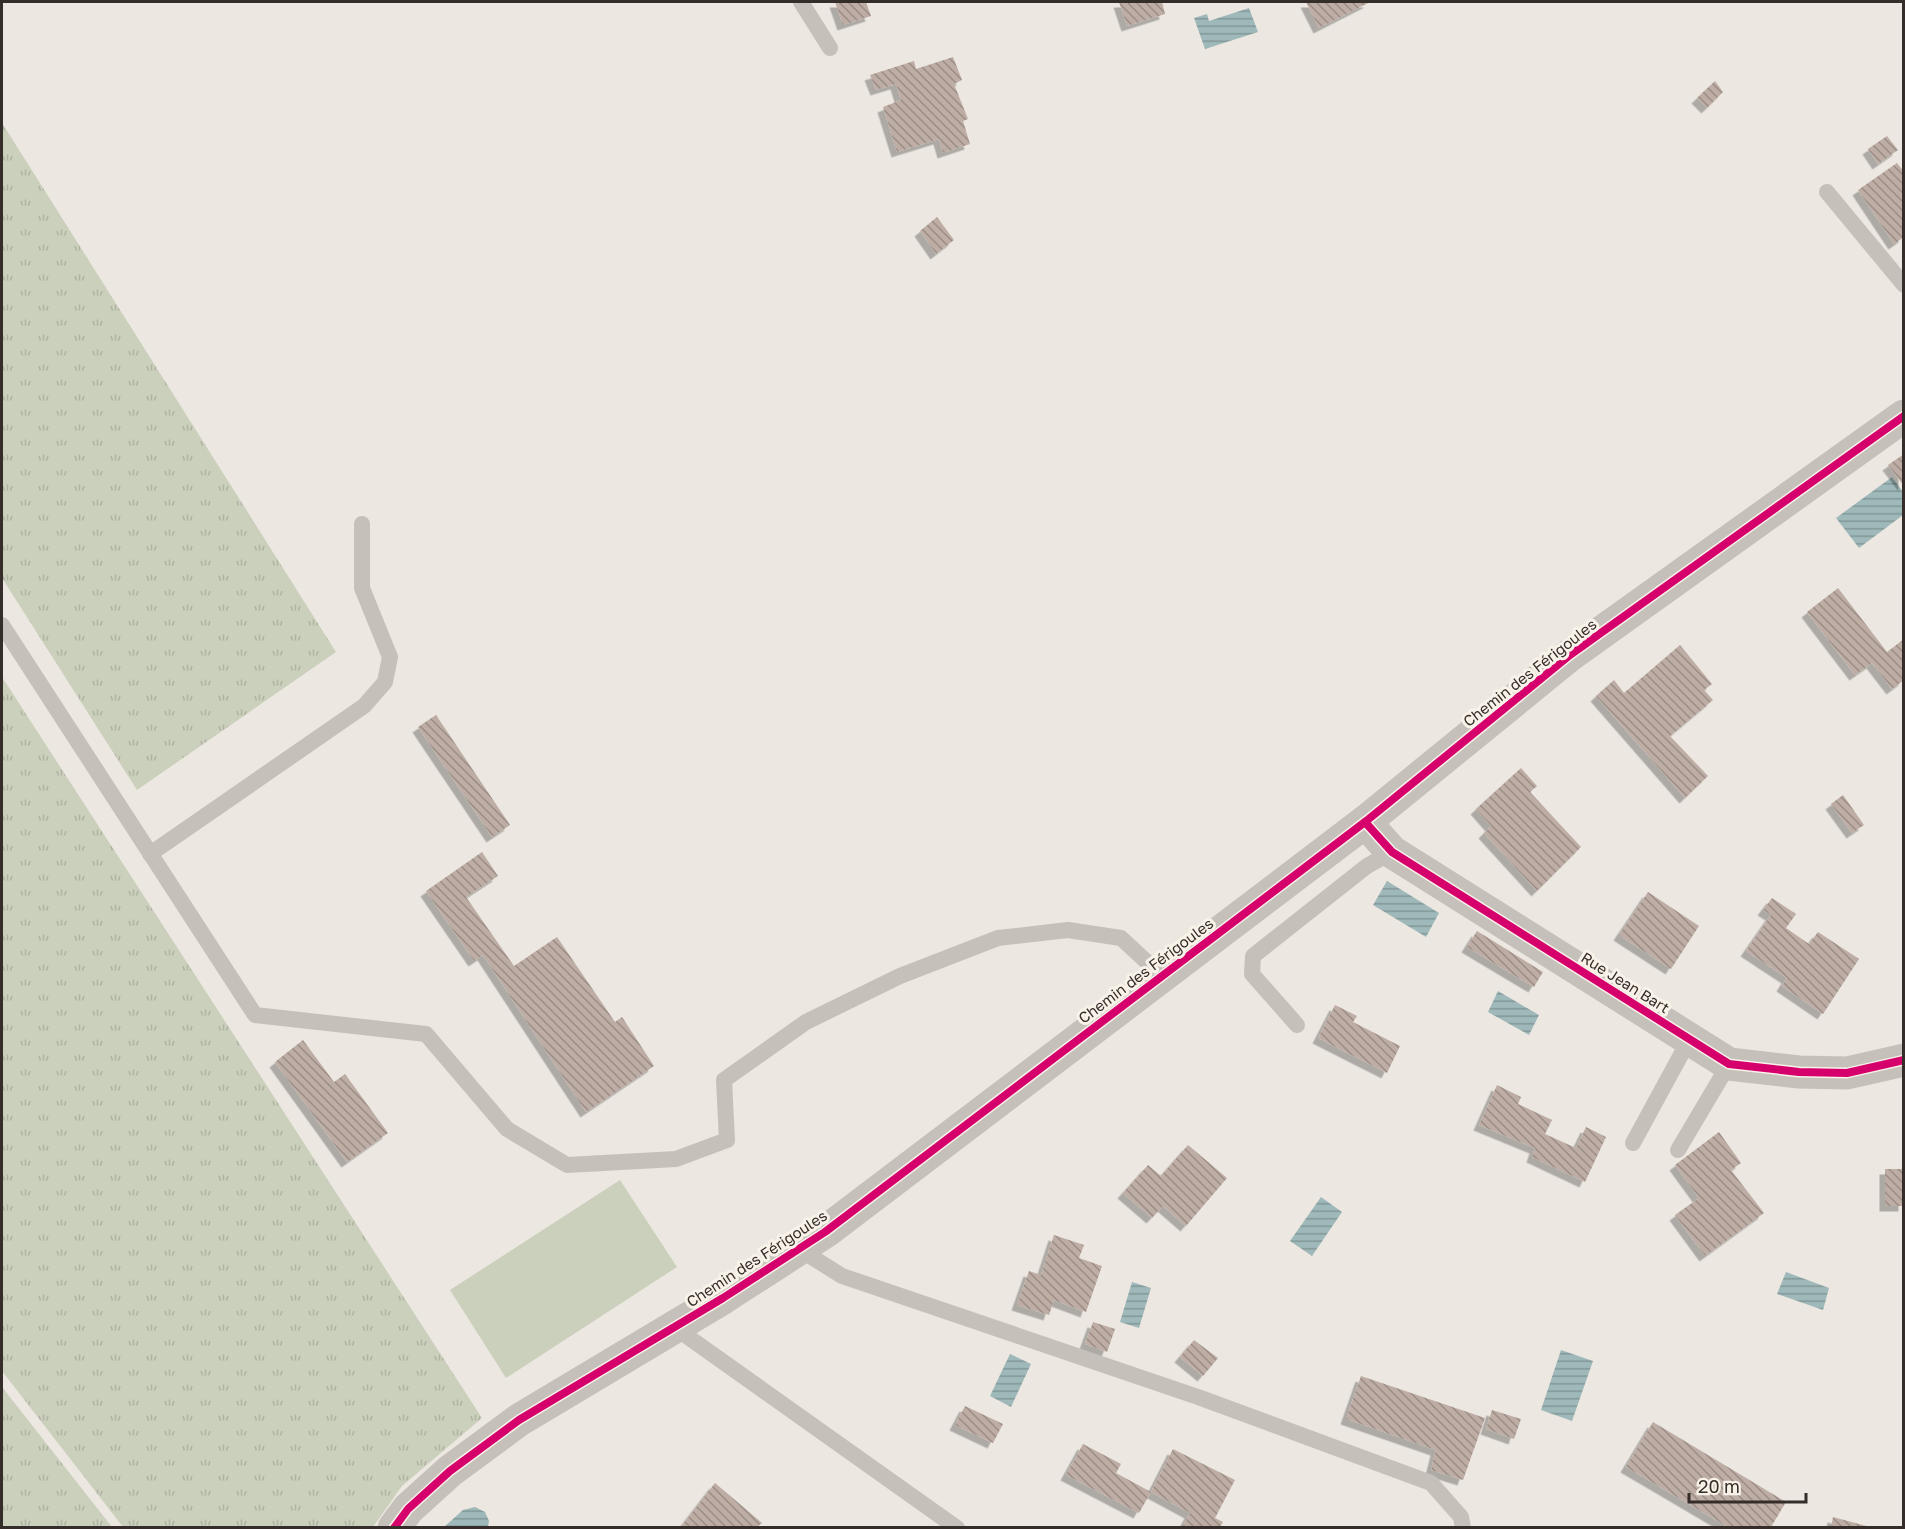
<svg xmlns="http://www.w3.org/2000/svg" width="1905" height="1529" font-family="'Golos Text',sans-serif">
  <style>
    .grass { fill: url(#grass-tufts) }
    .pitch { fill: #cbd0bc }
    .water { fill: url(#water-rules) }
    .building { fill: url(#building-back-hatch); filter: url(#shadow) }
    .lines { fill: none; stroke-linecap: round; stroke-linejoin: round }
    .service { stroke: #c5c0ba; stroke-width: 16 }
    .minor { stroke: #c5c0ba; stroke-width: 33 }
    .cycleway-casing { stroke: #f8f2e9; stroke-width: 11 }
    .cycleway { stroke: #d6006c; stroke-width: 8 }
    .labels { text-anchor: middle; stroke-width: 6; stroke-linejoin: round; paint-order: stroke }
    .street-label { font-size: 15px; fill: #352d29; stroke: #f8f2e9 }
  </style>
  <defs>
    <pattern id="grass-tufts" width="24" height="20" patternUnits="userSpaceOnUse" patternTransform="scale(1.5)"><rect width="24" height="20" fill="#cbd0bc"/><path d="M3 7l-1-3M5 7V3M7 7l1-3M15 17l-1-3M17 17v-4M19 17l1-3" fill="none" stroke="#afb3a2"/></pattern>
    <pattern id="water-rules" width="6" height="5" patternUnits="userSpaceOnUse" patternTransform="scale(1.5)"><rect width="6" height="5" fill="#9fb9ba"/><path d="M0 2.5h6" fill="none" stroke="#829797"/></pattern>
    <pattern id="building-back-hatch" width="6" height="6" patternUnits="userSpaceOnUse" patternTransform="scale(1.5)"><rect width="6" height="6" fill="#beada4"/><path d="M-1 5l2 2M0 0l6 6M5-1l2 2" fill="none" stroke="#9b8d86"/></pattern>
    <filter id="shadow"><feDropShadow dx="-5.5" dy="5.5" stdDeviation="0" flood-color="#0004"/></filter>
  </defs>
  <rect width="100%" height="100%" fill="#ece7e1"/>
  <g class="grass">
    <polygon points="2,123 336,652 137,790 2,578"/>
    <polygon points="2,677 482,1418 402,1486 373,1527 123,1527 2,1371"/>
    <polygon points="2,1387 112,1527 2,1527"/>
  </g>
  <polygon class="pitch" points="620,1180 677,1267 506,1378 450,1290"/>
  <g class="water">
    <polygon points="1249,8 1258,32 1205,49 1194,18 1207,14 1209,21"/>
    <polygon points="1892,477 1903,492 1903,515 1859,548 1836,518"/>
    <polygon points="1387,881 1439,913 1426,937 1373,905"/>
    <polygon points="1498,991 1539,1015 1529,1035 1488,1012"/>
    <polygon points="1321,1197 1342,1212 1312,1256 1290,1241"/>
    <polygon points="1786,1272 1829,1288 1823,1310 1777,1294"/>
    <polygon points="1132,1282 1151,1288 1139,1328 1120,1322"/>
    <polygon points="1561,1350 1593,1361 1572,1421 1541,1410"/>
    <polygon points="1010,1354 1031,1364 1011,1407 990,1396"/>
    <polygon points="475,1507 485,1512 489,1521 488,1527 444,1527 463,1510"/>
  </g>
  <g class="building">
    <polygon points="835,2 866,2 871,16 843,25"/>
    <polygon points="1119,2 1162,2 1165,14 1127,26"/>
    <polygon points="1306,2 1370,2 1319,28"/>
    <polygon points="953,57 962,80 954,84 968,119 963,121 970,144 943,153 939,139 897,152 883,107 901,100 896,84 876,90 870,75 914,61 916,69"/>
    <polygon points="1715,81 1723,92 1707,108 1697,98"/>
    <polygon points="1887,136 1898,150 1878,164 1868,149"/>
    <polygon points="1897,163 1904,172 1904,237 1894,244 1858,190"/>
    <polygon points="937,217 954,240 936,254 920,231"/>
    <polygon points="1904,454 1904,486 1888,465"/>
    <polygon points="1838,588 1887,652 1904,639 1904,680 1892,689 1872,663 1855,675 1807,612"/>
    <polygon points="1680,645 1712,684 1704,690 1713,700 1670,736 1708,776 1685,798 1596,696 1614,680 1624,693"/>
    <polygon points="436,715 510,825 492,837 418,727"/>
    <polygon points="1521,768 1537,786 1530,792 1581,847 1537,891 1484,833 1491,826 1476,809"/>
    <polygon points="1843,795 1864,825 1852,833 1831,804"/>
    <polygon points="482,852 498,876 466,897 514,966 557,937 615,1022 622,1017 654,1066 586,1112 483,955 474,961 426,891"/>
    <polygon points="1648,892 1699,926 1671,969 1619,935"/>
    <polygon points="1772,898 1796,914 1786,928 1809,944 1818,932 1859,959 1823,1014 1782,986 1787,978 1746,951 1771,915 1763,910"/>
    <polygon points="1477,931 1543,972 1534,987 1467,947"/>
    <polygon points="1335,1005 1357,1016 1353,1022 1400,1046 1387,1073 1318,1038"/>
    <polygon points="303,1040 334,1082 345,1074 388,1133 347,1162 275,1062"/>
    <polygon points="1497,1085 1521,1097 1518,1104 1552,1120 1545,1134 1576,1148 1586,1127 1606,1137 1585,1182 1532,1157 1535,1148 1479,1125"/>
    <polygon points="1719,1132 1741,1163 1731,1170 1764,1213 1705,1256 1675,1215 1699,1198 1675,1165"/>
    <polygon points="1188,1145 1227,1178 1186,1226 1163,1206 1152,1218 1123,1193 1148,1165 1161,1176"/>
    <rect x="1885" y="1169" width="19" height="37"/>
    <polygon points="1054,1235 1084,1245 1079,1258 1102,1266 1086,1312 1054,1300 1049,1315 1017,1305 1029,1271 1041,1275"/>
    <polygon points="1093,1322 1115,1329 1107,1352 1085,1344"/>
    <polygon points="1194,1340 1218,1358 1203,1376 1180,1357"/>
    <polygon points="1361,1376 1485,1418 1463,1480 1431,1470 1436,1450 1346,1419"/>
    <polygon points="965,1406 1003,1424 993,1443 955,1425"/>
    <polygon points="1492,1410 1521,1419 1514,1439 1486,1429"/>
    <polygon points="1653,1422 1786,1502 1771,1527 1728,1527 1626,1467"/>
    <polygon points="1083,1444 1121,1464 1116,1473 1151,1492 1139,1513 1066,1475"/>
    <polygon points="1173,1449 1235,1480 1215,1518 1223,1522 1220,1527 1182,1527 1190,1513 1151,1492"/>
    <polygon points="715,1483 762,1523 757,1527 681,1527"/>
    <polygon points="1833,1517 1870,1527 1831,1527"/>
  </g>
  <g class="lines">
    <g class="service">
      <polyline points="801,2 830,48"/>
      <polyline points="1827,192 1904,285"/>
      <polyline points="2,625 255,1015 426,1034 507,1129 567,1165 676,1159 727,1140 724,1080 806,1022 900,976 998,938 1068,930 1121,938 1148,963 1159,978"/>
      <polyline points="150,854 364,706 385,682 390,657 362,588 362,524"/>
      <polyline points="1297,1025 1252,974 1253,956 1367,866 1392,852"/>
      <polyline points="1633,1143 1689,1040"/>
      <polyline points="1678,1150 1729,1064"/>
      <polyline points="799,1249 842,1276 1198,1397 1431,1483 1461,1517 1463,1528"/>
      <polyline points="674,1327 957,1528"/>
    </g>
    <g class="minor">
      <polyline points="1365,822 1392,852 1729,1064 1799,1072 1847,1073 1904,1060"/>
      <polyline points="394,1528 408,1509 450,1471 519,1420 723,1298 825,1232 1365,822 1570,655 1904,416"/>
    </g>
    <defs>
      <g id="cycleway">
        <polyline points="1365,822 1392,852 1729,1064 1799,1072 1847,1073 1904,1060"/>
        <polyline points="394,1528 408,1509 450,1471 519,1420 723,1298 825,1232 1365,822 1570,655 1904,416"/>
      </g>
    </defs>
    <use href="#cycleway" class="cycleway-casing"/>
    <use href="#cycleway" class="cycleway"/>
  </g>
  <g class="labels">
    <g class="street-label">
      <text transform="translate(1530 673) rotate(-38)" y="5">Chemin des Férigoules</text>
      <text transform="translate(1146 971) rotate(-37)" y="5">Chemin des Férigoules</text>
      <text transform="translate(1625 983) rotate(32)" y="5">Rue Jean Bart</text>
      <text transform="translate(757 1259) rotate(-33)" y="5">Chemin des Férigoules</text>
    </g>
  </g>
  <rect width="1905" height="1529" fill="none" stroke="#352d29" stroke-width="6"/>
  <path d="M1689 1493v9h117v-9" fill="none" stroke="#352d29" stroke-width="3"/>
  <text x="1698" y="1493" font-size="18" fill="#352d29" stroke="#f8f2e9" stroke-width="4.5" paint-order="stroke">20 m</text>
</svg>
